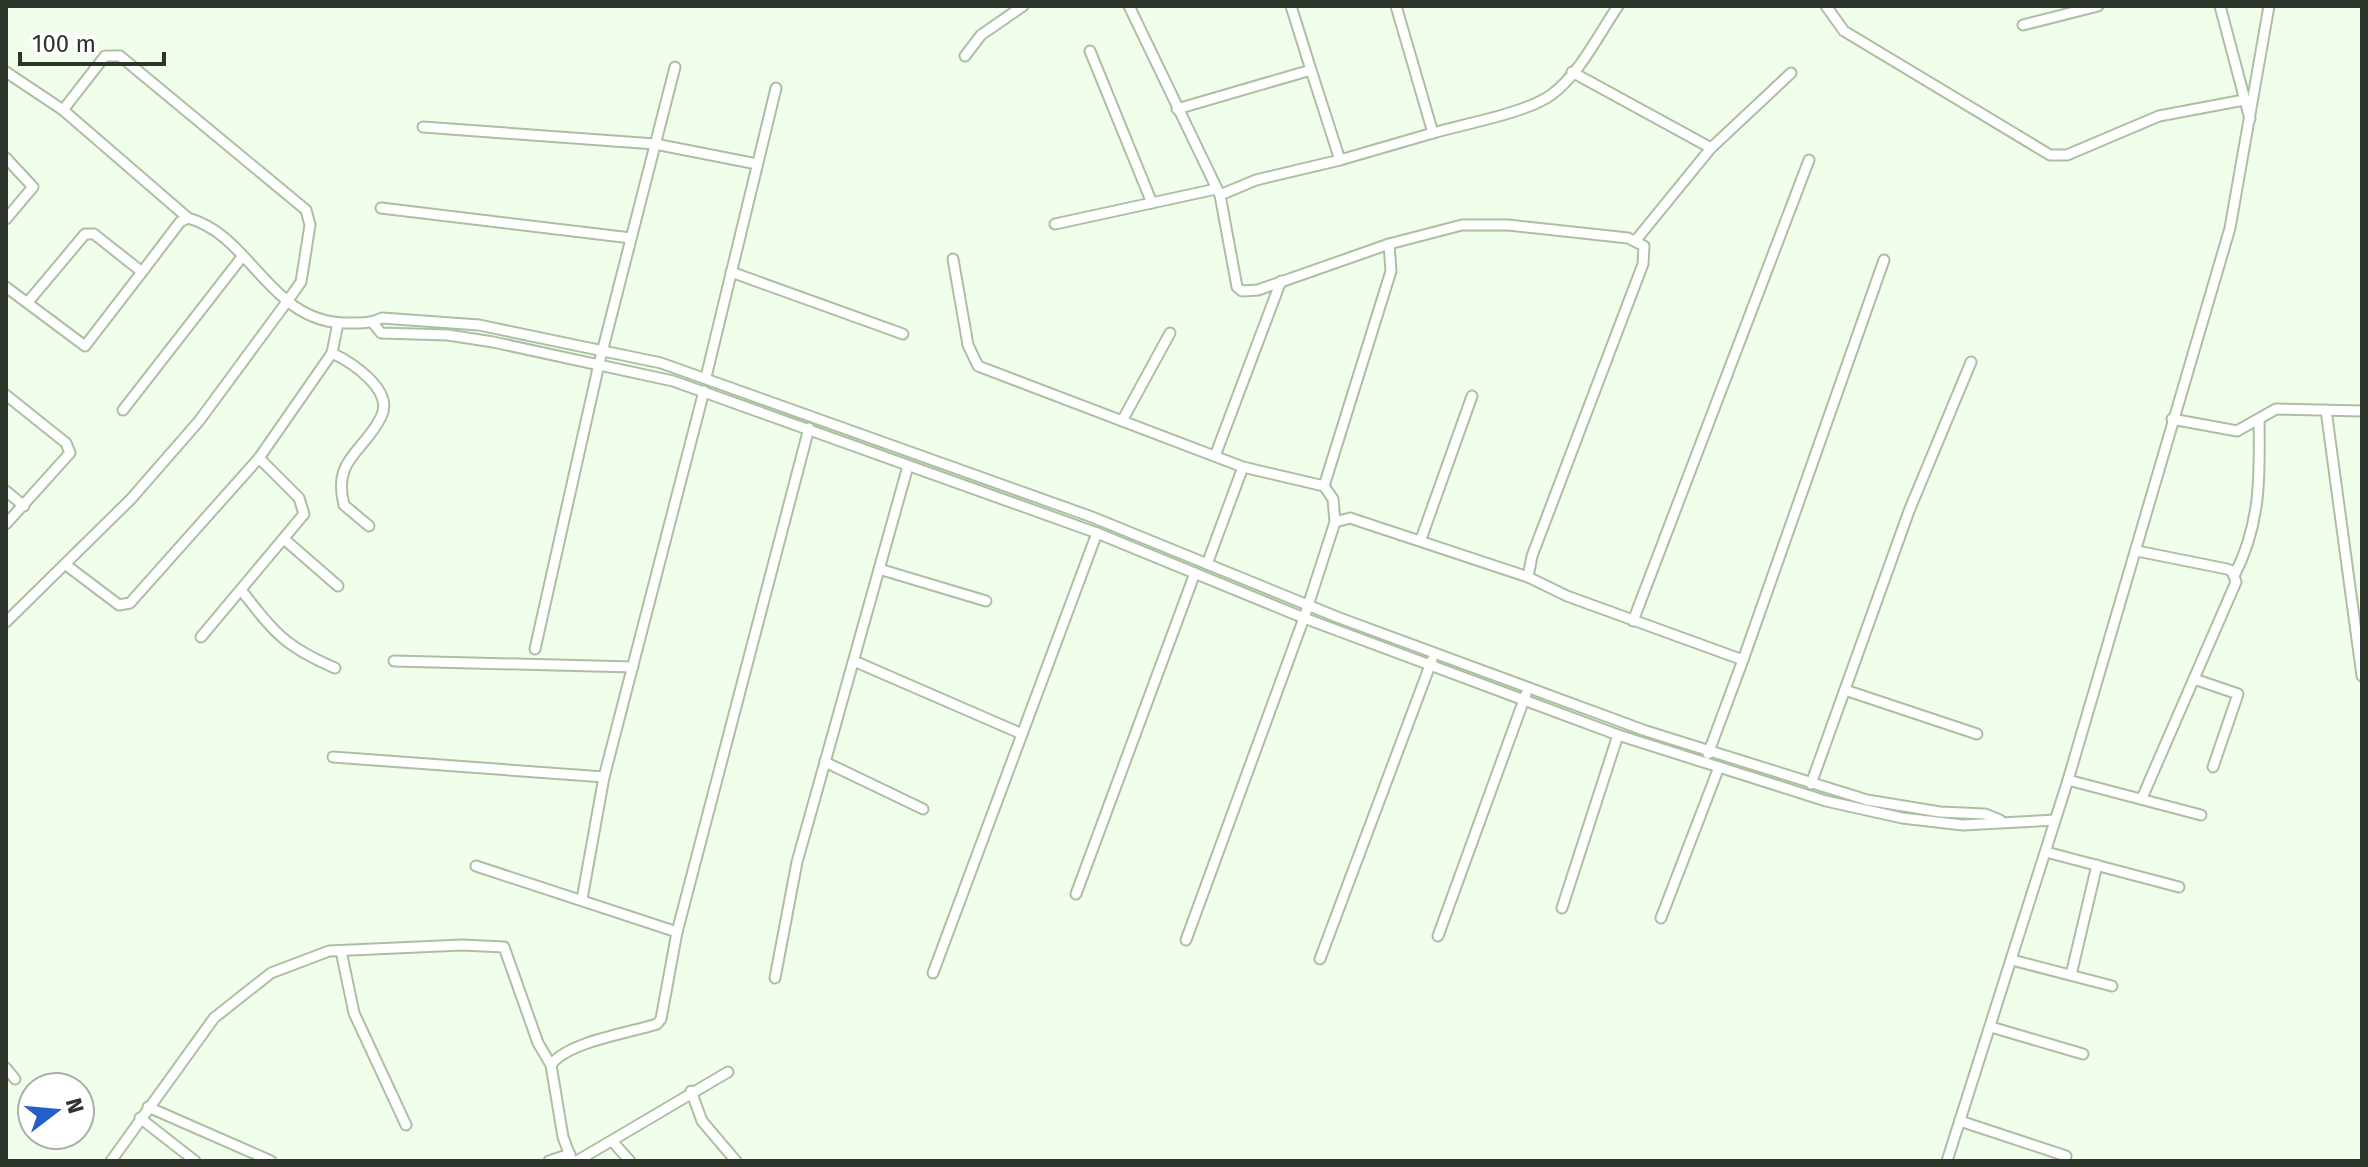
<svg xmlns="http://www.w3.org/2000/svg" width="2368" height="1167" font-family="'Fira Sans',sans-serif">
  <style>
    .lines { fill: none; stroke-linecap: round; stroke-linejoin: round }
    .street-casing { stroke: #aac0a3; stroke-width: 13 }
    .street { stroke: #fff; stroke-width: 9 }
  </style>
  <rect width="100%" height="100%" fill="#f1feec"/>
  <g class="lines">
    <defs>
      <g id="street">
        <polyline points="1129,6 1220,195 1237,287 1242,291 1258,290 1389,244 1462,225 1508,225 1628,238 1644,246 1643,264 1532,556 1528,577 1567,596 1743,660 1708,754"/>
        <polyline points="1291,6 1311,70"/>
        <polyline points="1826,6 1844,31 2050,155 2067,155 2159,116 2244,100"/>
        <polyline points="2220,6 2250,119"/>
        <polyline points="2023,25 2098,6"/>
        <polyline points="1090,51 1152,203"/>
        <polyline points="965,56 981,35 1023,6"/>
        <polyline points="6,72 63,110 188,218"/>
        <polyline points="1572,72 1711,148"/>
        <polyline points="1177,109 1311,70 1340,160 1256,180 1220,195"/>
        <polyline points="423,127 655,144 757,164"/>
        <path d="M1433 133C1464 124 1526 113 1551 95 1579 75 1599 34 1618 6"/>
        <polyline points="6,158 33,187 6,219"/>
        <polyline points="1340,160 1433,133 1396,6"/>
        <polyline points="381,208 631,238"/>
        <polyline points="1055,224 1216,189"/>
        <polyline points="1636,240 1711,148 1791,73"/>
        <polyline points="953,259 968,345 978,366 1243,467"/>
        <polyline points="731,272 903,334"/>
        <polyline points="6,287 85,346 142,272"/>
        <path d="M28 302 85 234H94L142 272 180 222 188 218C251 235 270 322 345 323 358 323 370 324 382 318L479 325 661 363 1092 517 1337 617 1646 731 1867 800 1940 812 1985 814 2000 820"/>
        <polyline points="373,323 381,333 448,335 493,342 673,381 1097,533 1304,618 1618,735 1826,801 1902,818 1963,825 2055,820"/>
        <path d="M332 353C351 362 395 390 381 417 364 452 332 459 344 505L369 526"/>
        <polyline points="706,377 776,88"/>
        <polyline points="6,395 66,443 70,453 6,524"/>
        <polyline points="123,410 242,257"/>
        <polyline points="2326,410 2362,676"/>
        <polyline points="2172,419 2237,431 2276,409 2362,411"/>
        <polyline points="1122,421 1170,333"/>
        <polyline points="1215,456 1281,281"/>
        <polyline points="6,491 24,506"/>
        <polyline points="1335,522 1350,518 1528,577"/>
        <polyline points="284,539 338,586"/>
        <polyline points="1421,539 1472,396"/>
        <polyline points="2137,551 2227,569 2232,571 2236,582 2142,798"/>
        <polyline points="1207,564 1243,467 1324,486"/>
        <polyline points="66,565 119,605 130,603 259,458 332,353 338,323"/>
        <polyline points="879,569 986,601"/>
        <path d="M2234 576C2261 524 2260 476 2259 419"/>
        <path d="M241 590C275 633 284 646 335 668"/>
        <polyline points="1633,621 1809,160"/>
        <polyline points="6,622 131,499 199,421 286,303 301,282 310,225 306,210 120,56 105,56 63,110"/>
        <polyline points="201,637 304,514 299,498 259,458"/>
        <polyline points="535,649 599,364 675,67"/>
        <polyline points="1743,660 1884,260"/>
        <polyline points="394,661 633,667"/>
        <polyline points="854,661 1022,734"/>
        <polyline points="2194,679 2238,694 2213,767"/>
        <polyline points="1845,690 1977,734"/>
        <polyline points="333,757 604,777 704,391"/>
        <polyline points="825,762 923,809"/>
        <polyline points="2068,780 2201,815"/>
        <polyline points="1811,784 1909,511 1971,362"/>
        <polyline points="2046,852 2179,887"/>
        <polyline points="476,866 677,932"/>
        <polyline points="1076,894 1195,573"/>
        <polyline points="582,899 604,777"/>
        <polyline points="1562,908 1618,735"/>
        <polyline points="1661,918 1719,767"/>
        <polyline points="1438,936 1526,694"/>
        <polyline points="1186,940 1304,618 1335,522 1333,499 1324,486 1391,271 1389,244"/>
        <polyline points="341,951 354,1013 406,1125"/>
        <polyline points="1320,959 1432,660"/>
        <polyline points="2012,960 2112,986"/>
        <polyline points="933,973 1097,533"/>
        <polyline points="2071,975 2097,865"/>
        <polyline points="775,978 797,862 908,466"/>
        <polyline points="1991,1027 2083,1054"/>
        <polyline points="6,1068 15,1079"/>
        <polyline points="691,1091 702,1121 736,1161"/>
        <polyline points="148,1107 271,1161"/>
        <polyline points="140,1118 195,1161"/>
        <polyline points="1960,1121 2066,1156"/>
        <polyline points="612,1141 630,1161"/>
        <polyline points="111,1161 214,1018 271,973 329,951 462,945 504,947 538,1043 551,1065"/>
        <polyline points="549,1161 570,1154"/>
        <path d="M572 1161 563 1137 551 1065C567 1042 629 1033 657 1024L661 1019 677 932 809 428"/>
        <polyline points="577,1161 728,1072"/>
        <polyline points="1947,1161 2068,780 2230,228 2269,6"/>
      </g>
    </defs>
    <use href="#street" class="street-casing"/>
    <use href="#street" class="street"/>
  </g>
  <rect width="2368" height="1167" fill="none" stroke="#2c352a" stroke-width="16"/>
  <g transform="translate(56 1111) rotate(74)"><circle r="38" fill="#ffffff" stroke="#abaeaa" stroke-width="2"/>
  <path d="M0-6L14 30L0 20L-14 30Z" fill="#235eca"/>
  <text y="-12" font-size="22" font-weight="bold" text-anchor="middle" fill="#2c352a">N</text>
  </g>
  <path d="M20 52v12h144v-12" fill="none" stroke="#2c352a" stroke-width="4"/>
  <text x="32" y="52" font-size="24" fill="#2c352a" stroke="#ffffff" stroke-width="6" paint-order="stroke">100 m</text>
</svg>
